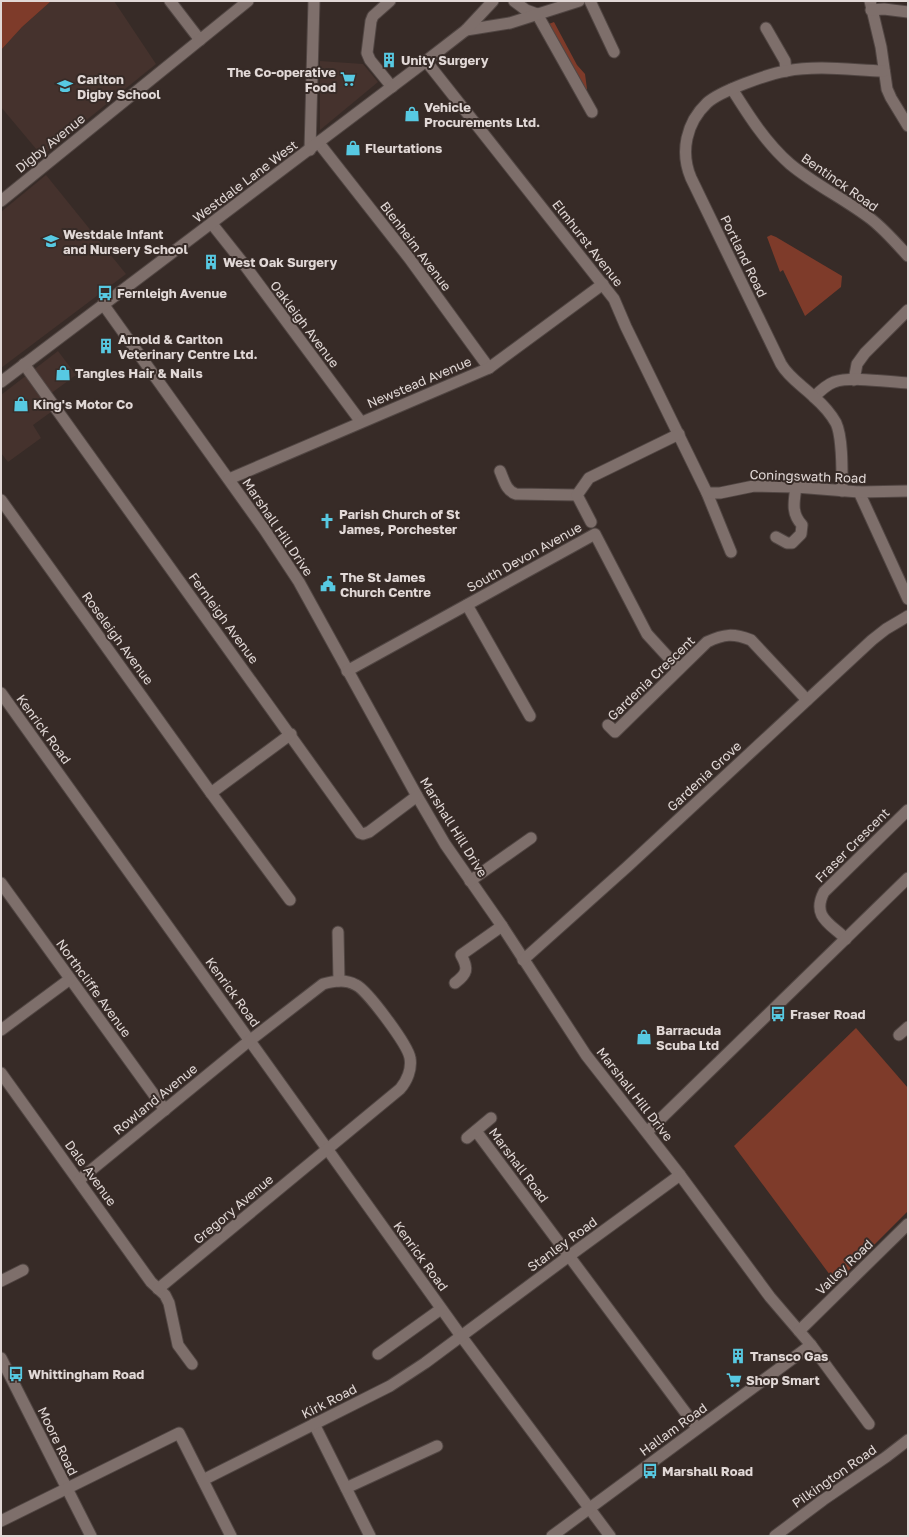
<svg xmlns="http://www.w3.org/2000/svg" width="909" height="1537" font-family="'Golos Text',sans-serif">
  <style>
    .built { fill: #45322d }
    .green { fill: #7e3b2a }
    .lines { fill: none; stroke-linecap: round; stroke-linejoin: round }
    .minor-casing { stroke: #514643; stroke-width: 13 }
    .minor { stroke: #7e6f6b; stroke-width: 11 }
    .labels { text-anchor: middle; stroke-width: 4; stroke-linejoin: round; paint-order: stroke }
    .poi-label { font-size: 13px; font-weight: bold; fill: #e1d8d6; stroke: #372b27; text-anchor: start }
    .street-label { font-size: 13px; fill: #e1d8d6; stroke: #372b27 }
  </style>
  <rect width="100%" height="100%" fill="#372b27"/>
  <g class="built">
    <polygon points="51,1 114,1 156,64 42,156 1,107 1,50 22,27"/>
    <polygon points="320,61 363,64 378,82 320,130"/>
    <polygon points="46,175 126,274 1,368 1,212"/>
    <polygon points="58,351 76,375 42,400 51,412 33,425 41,438 8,462 1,453 1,395"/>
  </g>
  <g class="green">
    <polygon points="1,1 50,1 50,2 22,27 1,50"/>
    <polygon points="554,22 577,65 585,74 587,89 583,90 546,25"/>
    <polygon points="771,235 776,237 842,276 841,287 805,316 783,270 780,272 767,237"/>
    <polygon points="856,1028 908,1088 908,1211 836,1283 734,1146"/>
  </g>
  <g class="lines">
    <defs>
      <g id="minor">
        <polyline points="170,1 200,40"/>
        <polyline points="390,1 373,16 371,21 367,53 370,60 392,87"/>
        <polyline points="514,1 526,10 537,14"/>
        <polyline points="590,1 614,52"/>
        <polyline points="870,1 881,47 887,89 891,98 908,126"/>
        <polyline points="871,10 884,9 908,12"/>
        <polyline points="537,14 592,112"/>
        <polyline points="766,28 785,61 786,71"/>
        <polyline points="466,30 510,23 579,1"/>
        <polyline points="426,61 614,299 626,327 707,493 731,552"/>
        <path d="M732 89C749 116 766 143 790 164 815 185 845 199 871 219 885 230 896 243 908 256"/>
        <polyline points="318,142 409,258 489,368"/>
        <polyline points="310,150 314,1"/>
        <polyline points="1,201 248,1"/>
        <polyline points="212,224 243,263 361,422"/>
        <polyline points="103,304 264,529 299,582 417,796 445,844 502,926 586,1055 680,1175 770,1297 811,1345 869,1424"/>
        <polyline points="24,364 360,833 363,834 369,832 417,796"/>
        <polyline points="854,380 857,364 865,353 908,310"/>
        <polyline points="1,382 426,61 466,30 493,1"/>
        <path d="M814 397C820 391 826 385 834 382 852 376 888 382 908 383"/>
        <path d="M500 471C504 480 506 491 516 494L577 495"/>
        <polyline points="229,479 489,368 603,284"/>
        <path d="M842 491C842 473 843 438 836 423 831 414 822 404 814 397 803 386 789 378 781 364L691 178C680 152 686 123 707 103 720 91 768 74 786 71 818 65 852 70 884 71"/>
        <polyline points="859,492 908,599"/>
        <polyline points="707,493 720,493 754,486 796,487 859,492 908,491"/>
        <polyline points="1,500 211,793 291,734"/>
        <polyline points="591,522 577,495 589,478 679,434"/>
        <path d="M776 537 787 543H792L801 534 802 525C791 513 794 502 796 487"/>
        <polyline points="467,605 530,716"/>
        <polyline points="347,671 595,534 647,634 679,669"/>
        <polyline points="1,693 461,1336 610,1536"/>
        <path d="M608 725 615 732 707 642C724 634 733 633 751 640L807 700"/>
        <polyline points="211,793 290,900"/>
        <polyline points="470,881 531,838"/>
        <polyline points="1,883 165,1110"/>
        <polyline points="338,932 339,981"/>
        <path d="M846 939C831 924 811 917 824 892L908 810"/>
        <polyline points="523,960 627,867 872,640 886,629 908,616"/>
        <path d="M455 983C467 974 469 969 461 955L502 926"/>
        <polyline points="1,1030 70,979"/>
        <polyline points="899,1035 908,1027"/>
        <polyline points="1,1073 151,1282 165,1295 169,1303 178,1345 192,1364"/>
        <polyline points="476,1131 697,1428"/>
        <polyline points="647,1132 908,878"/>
        <polyline points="467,1138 491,1118"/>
        <path d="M79 1180 244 1045 323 984C334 981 345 979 356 985 367 990 408 1045 410 1058 412 1069 407 1081 400 1089L158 1289"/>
        <polyline points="1,1281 23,1270"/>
        <polyline points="799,1331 908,1224"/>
        <polyline points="378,1354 441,1309"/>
        <polyline points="1,1358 91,1536"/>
        <polyline points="314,1424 370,1536"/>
        <polyline points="203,1480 390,1386 425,1363 569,1256 680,1175"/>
        <polyline points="346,1488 437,1446"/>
        <polyline points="1,1521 179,1433 231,1536"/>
        <polyline points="552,1536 811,1345"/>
        <polyline points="775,1536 823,1500 886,1457 908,1440"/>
      </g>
    </defs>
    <use href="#minor" class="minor-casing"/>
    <use href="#minor" class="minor"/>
  </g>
  <defs>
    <symbol id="building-bare" viewBox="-9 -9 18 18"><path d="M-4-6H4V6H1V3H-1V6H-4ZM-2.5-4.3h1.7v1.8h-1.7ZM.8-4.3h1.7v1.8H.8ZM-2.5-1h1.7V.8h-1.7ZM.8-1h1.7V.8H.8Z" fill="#57c9e2" stroke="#372b27" stroke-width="2.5" paint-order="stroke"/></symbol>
    <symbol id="supermarket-bare" viewBox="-9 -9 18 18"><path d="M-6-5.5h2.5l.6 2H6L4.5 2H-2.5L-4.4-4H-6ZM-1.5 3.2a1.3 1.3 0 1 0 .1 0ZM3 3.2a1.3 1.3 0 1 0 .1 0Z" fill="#57c9e2" stroke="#372b27" stroke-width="2.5" paint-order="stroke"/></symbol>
    <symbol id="school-bare" viewBox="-9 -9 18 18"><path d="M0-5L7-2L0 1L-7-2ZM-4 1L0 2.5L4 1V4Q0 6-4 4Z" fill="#57c9e2" stroke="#372b27" stroke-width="2.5" paint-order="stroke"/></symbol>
    <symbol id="shop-bare" viewBox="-9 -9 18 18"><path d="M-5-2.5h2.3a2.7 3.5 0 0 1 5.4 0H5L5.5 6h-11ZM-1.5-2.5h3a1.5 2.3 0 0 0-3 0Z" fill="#57c9e2" stroke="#372b27" stroke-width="2.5" paint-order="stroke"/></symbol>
    <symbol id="bus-bare" viewBox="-9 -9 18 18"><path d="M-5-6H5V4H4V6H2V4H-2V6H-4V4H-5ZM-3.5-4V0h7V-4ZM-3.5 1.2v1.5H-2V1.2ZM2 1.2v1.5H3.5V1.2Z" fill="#57c9e2" stroke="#372b27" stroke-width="2.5" paint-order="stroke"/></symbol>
    <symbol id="church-bare" viewBox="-9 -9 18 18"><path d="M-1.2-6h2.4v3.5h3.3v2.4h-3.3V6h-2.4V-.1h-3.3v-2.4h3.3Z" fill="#57c9e2" stroke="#372b27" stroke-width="2.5" paint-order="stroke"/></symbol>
    <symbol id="civic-bare" viewBox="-9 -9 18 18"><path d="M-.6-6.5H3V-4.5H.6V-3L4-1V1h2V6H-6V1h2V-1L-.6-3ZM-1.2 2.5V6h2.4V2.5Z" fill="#57c9e2" stroke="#372b27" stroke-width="2.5" paint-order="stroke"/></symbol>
  </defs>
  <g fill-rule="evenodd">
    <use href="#building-bare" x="378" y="49" width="22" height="22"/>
    <use href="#supermarket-bare" x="337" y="68" width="22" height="22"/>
    <use href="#school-bare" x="54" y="75" width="22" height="22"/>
    <use href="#shop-bare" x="401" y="103" width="22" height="22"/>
    <use href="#shop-bare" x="342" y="137" width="22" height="22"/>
    <use href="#school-bare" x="40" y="230" width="22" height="22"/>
    <use href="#building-bare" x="200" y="251" width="22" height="22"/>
    <use href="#bus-bare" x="94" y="282" width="22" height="22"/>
    <use href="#building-bare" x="95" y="335" width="22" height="22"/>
    <use href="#shop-bare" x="52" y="362" width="22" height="22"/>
    <use href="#shop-bare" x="10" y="393" width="22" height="22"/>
    <use href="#church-bare" x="316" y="510" width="22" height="22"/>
    <use href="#civic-bare" x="317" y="573" width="22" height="22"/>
    <use href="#bus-bare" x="767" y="1003" width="22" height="22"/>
    <use href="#shop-bare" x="633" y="1026" width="22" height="22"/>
    <use href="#building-bare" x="727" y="1345" width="22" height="22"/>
    <use href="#bus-bare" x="5" y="1363" width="22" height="22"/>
    <use href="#supermarket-bare" x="723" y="1369" width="22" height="22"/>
    <use href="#bus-bare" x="639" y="1460" width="22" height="22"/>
  </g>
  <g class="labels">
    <g class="poi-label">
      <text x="401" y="65">Unity Surgery</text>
      <text x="336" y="77" text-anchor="end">The Co-operative<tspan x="336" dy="15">Food</tspan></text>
      <text x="77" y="84">Carlton<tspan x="77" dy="15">Digby School</tspan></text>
      <text x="424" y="112">Vehicle<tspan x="424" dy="15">Procurements Ltd.</tspan></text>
      <text x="365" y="153">Fleurtations</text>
      <text x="63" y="239">Westdale Infant<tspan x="63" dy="15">and Nursery School</tspan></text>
      <text x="223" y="267">West Oak Surgery</text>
      <text x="117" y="298">Fernleigh Avenue</text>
      <text x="118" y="344">Arnold &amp; Carlton<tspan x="118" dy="15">Veterinary Centre Ltd.</tspan></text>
      <text x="75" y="378">Tangles Hair &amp; Nails</text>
      <text x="33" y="409">King's Motor Co</text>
      <text x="339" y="519">Parish Church of St<tspan x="339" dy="15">James, Porchester</tspan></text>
      <text x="340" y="582">The St James<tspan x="340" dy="15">Church Centre</tspan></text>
      <text x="790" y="1019">Fraser Road</text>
      <text x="656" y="1035">Barracuda<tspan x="656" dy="15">Scuba Ltd</tspan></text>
      <text x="750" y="1361">Transco Gas</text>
      <text x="28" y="1379">Whittingham Road</text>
      <text x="746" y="1385">Shop Smart</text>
      <text x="662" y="1476">Marshall Road</text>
    </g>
    <g class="street-label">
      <text transform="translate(50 143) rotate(-39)" y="5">Digby Avenue</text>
      <text transform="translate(245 181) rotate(-37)" y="5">Westdale Lane West</text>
      <text transform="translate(840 182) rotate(35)" y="5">Bentinck Road</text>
      <text transform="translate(588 243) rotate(52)" y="5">Elmhurst Avenue</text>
      <text transform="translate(416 246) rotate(53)" y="5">Blenheim Avenue</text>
      <text transform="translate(744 256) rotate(64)" y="5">Portland Road</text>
      <text transform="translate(305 324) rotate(53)" y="5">Oakleigh Avenue</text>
      <text transform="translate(419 382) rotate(-23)" y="5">Newstead Avenue</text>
      <text transform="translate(808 476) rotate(2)" y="5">Coningswath Road</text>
      <text transform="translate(278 527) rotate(56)" y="5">Marshall Hill Drive</text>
      <text transform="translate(524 557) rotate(-29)" y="5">South Devon Avenue</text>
      <text transform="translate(224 618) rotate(54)" y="5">Fernleigh Avenue</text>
      <text transform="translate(118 638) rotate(54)" y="5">Roseleigh Avenue</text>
      <text transform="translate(651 678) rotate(-44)" y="5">Gardenia Crescent</text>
      <text transform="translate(44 729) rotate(54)" y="5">Kenrick Road</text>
      <text transform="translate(704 776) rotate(-43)" y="5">Gardenia Grove</text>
      <text transform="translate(454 827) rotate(58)" y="5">Marshall Hill Drive</text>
      <text transform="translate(852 845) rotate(-45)" y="5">Fraser Crescent</text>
      <text transform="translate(94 988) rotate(54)" y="5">Northcliffe Avenue</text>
      <text transform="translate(233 992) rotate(54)" y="5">Kenrick Road</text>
      <text transform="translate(635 1094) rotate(52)" y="5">Marshall Hill Drive</text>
      <text transform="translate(155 1099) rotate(-39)" y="5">Rowland Avenue</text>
      <text transform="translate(519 1165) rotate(53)" y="5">Marshall Road</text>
      <text transform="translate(91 1173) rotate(54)" y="5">Dale Avenue</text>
      <text transform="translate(233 1209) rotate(-40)" y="5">Gregory Avenue</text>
      <text transform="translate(562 1244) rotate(-36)" y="5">Stanley Road</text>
      <text transform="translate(421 1256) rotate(54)" y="5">Kenrick Road</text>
      <text transform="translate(844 1267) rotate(-44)" y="5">Valley Road</text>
      <text transform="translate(329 1401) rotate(-27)" y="5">Kirk Road</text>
      <text transform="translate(673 1429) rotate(-36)" y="5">Hallam Road</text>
      <text transform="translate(58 1441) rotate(64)" y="5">Moore Road</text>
      <text transform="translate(834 1476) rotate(-35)" y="5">Pilkington Road</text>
    </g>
  </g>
  <rect width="909" height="1537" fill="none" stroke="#e1d8d6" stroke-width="4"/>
</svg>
